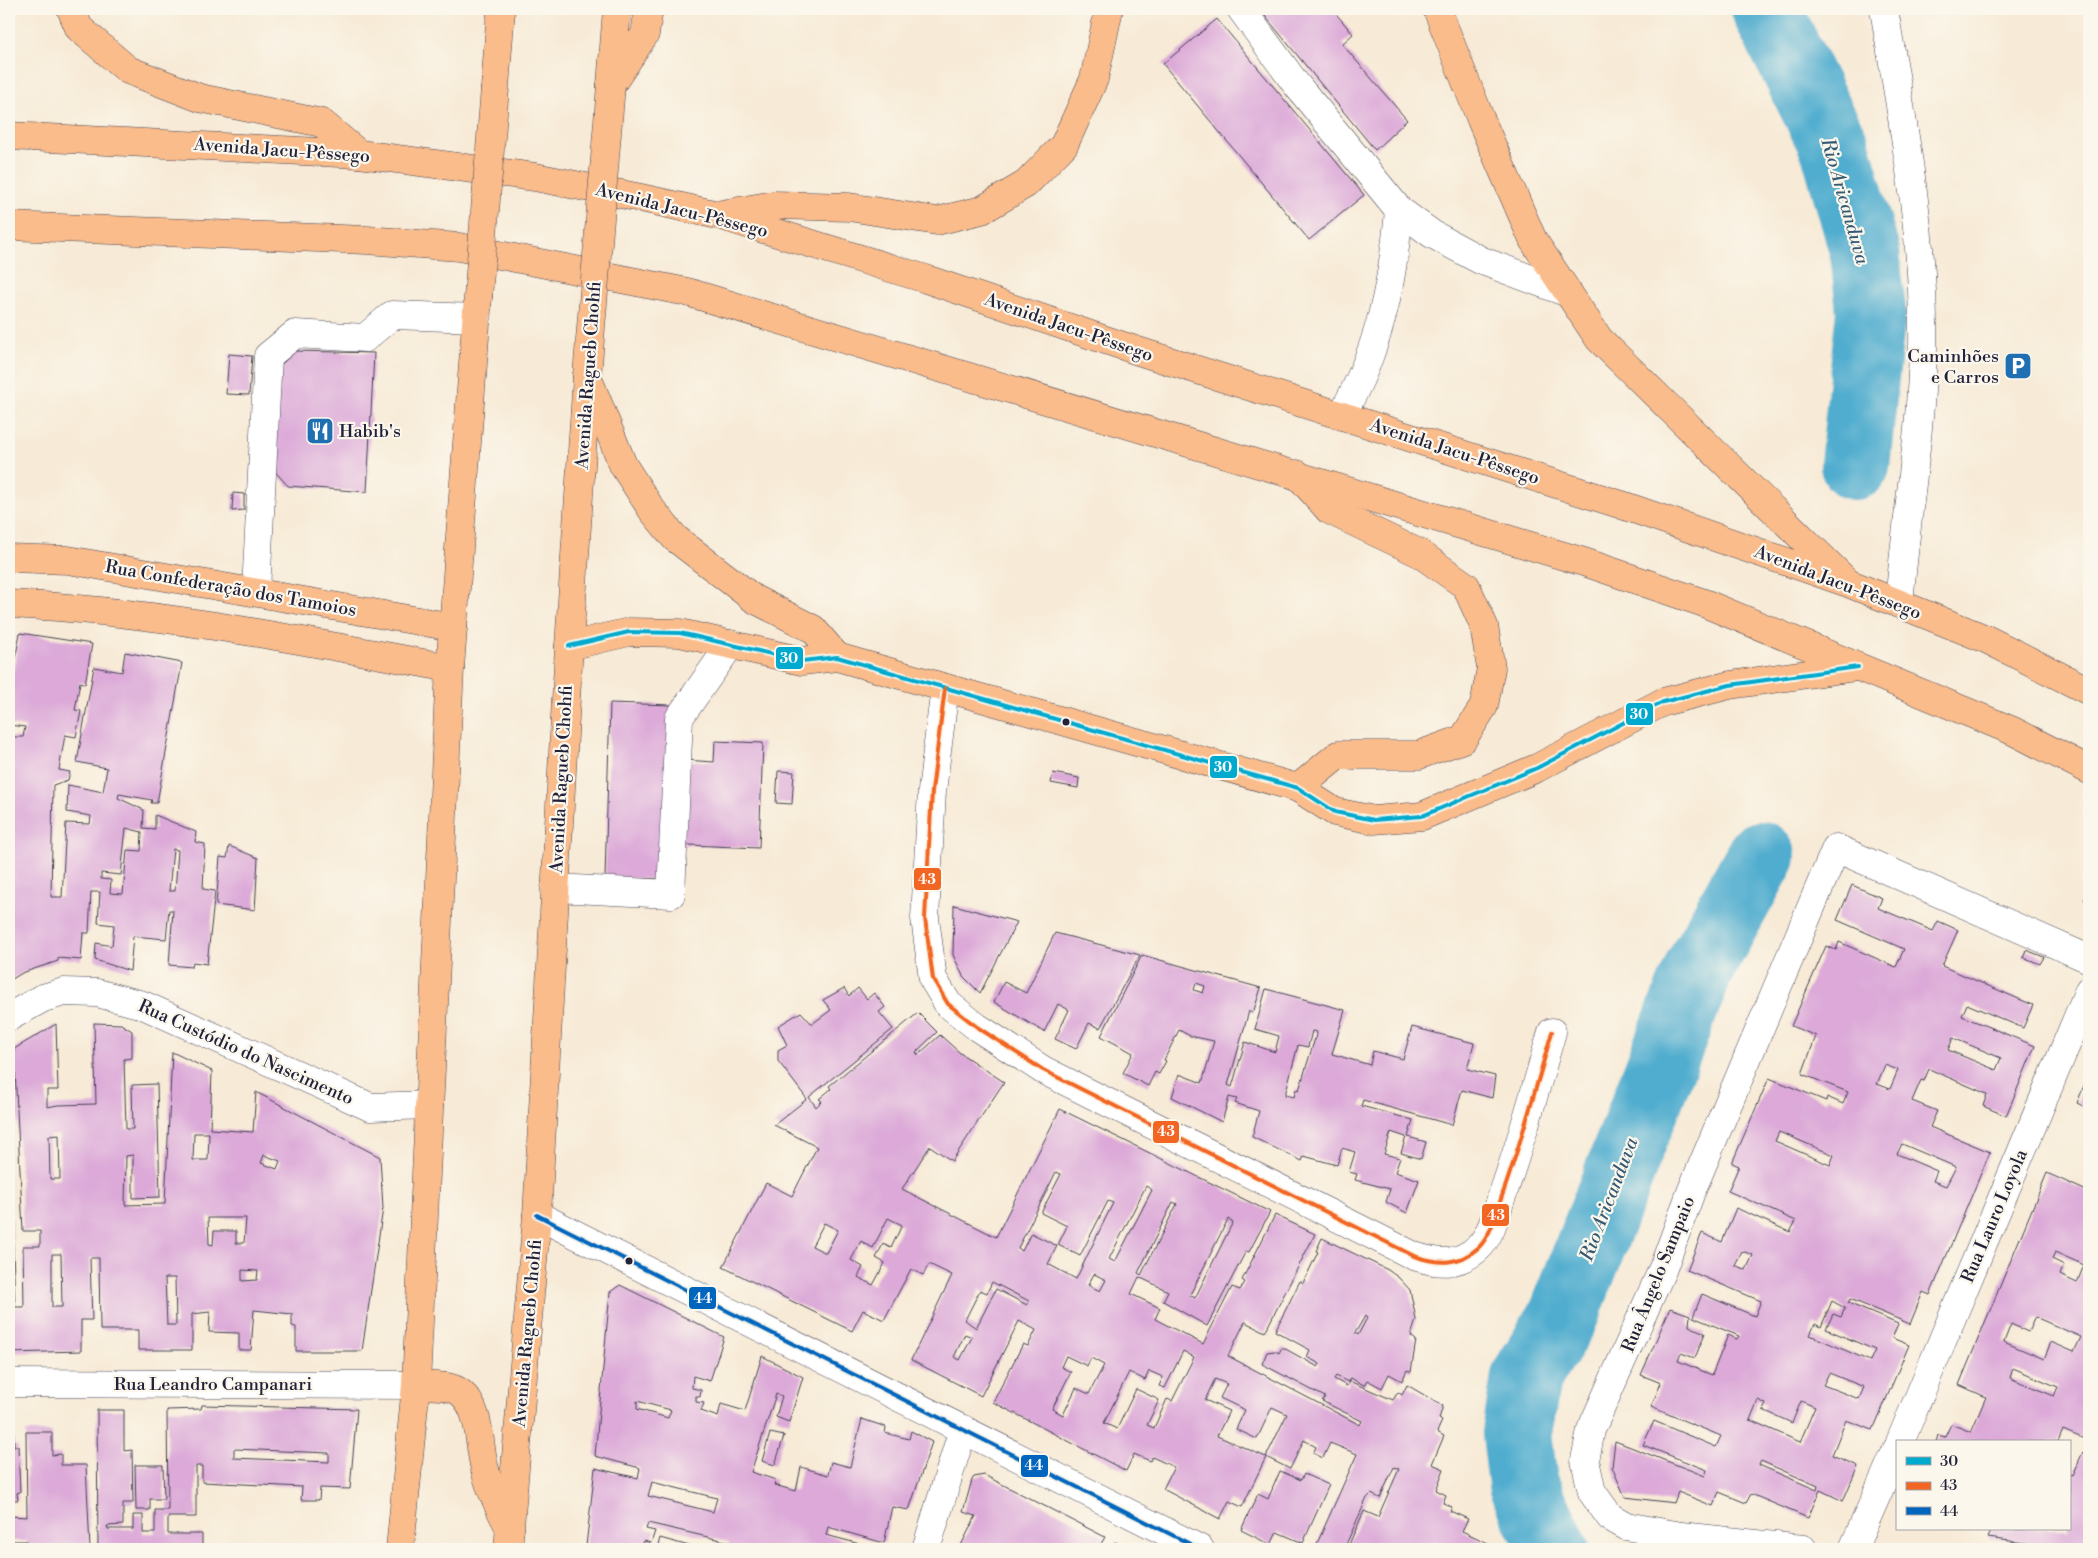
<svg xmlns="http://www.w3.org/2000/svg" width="2098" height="1558" font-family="'Libre Bodoni',serif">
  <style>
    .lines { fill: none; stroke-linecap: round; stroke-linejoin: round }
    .river { stroke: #51adcf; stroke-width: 70 }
    .building { fill: #dca9d8; fill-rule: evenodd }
    .minor-casing { stroke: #424052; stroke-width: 29 }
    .major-casing { stroke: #424052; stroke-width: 29 }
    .highway-casing { stroke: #424052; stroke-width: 29 }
    .minor { stroke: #fff; stroke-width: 28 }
    .major { stroke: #fabc8b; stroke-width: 28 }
    .highway { stroke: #fabc8b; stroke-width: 28 }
    .major-bridge-casing { stroke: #424052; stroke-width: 29; stroke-linecap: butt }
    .major-bridge { stroke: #fabc8b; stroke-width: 28 }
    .bus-1-casing { stroke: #fbf7ec; stroke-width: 8 }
    .bus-2-casing { stroke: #fbf7ec; stroke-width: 8 }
    .bus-3-casing { stroke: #fbf7ec; stroke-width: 8 }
    .bus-1 { stroke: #00a9ce; stroke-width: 4 }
    .bus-2 { stroke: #f26522; stroke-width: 4 }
    .bus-3 { stroke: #0065bd; stroke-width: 4 }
    .bus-dot { fill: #22223b; stroke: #fbf7ec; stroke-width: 2 }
    .labels { text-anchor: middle; stroke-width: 4.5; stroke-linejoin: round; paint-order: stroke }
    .street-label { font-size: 18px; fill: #22223b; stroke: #fbf7ec }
    .poi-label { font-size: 18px; fill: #22223b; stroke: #fbf7ec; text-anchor: end }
    .water-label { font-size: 19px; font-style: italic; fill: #355a76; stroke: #fbf7ec }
    .line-badge { stroke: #fbf7ec; stroke-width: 2 }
    .badge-label { font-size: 14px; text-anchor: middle; font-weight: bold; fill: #fff }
  </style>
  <rect width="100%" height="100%" fill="#fbf7ec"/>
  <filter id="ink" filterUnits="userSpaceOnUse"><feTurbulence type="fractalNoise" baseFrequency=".02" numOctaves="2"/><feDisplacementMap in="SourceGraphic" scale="10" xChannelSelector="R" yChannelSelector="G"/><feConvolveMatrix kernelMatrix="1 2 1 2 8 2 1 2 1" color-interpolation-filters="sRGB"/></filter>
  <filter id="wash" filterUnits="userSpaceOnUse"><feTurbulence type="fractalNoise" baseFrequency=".0096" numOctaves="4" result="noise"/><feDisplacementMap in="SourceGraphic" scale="20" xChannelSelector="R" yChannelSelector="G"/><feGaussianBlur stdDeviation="1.12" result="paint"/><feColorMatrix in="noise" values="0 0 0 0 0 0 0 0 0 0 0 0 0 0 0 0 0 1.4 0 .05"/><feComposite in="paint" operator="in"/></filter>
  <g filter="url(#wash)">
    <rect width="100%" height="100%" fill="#f7ead6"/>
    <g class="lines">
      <g class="river">
        <polyline points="1766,9 1835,147 1865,253 1871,311 1855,465"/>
        <polyline points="1554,1549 1523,1484 1517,1434 1526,1377 1563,1317 1699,968 1761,856"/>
      </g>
    </g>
    <g id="blocks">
      <g class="building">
        <polygon points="1263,9 1332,9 1353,34 1342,44 1407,120 1375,150 1261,11"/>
        <polygon points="1217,19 1364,195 1309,240 1163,64"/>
        <polygon points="296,351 374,353 367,492 288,486 271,467 277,368"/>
        <polygon points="229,354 252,356 249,395 226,394"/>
        <polygon points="233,493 244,494 244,510 232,511"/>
        <path d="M20 633 92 644 85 684 80 682 75 710 81 711 76 737 65 735 59 770 70 772 68 780 53 785 51 897H62L66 823 90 824 91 816 67 812 68 785 103 792 107 768 77 762 94 667 122 672 125 652 182 663 157 803H151L152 800 119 794 118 798 144 810 143 828 155 829V815L196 832 195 842 205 844 203 889 215 891 207 964 193 962 192 967 169 965 173 910H169L166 939 133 936 130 971 95 960 96 943 112 946 114 925 98 923 100 892H91L89 933H83L81 960 58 958V961L22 973 9 981V737H23L25 727 9 725V694ZM126 828 142 832 141 851 127 850 123 894 110 893 111 880 101 879V873L121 875ZM173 849 178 850 175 891H169Z"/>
        <polygon points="610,703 671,705 669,759 714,762 715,741 763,743 759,848 666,844 665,879 605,878"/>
        <polygon points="778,771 794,772 792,804 776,803"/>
        <polygon points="1053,773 1079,778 1078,788 1051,783"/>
        <polygon points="229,846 258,858 255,910 216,905 220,857 227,858"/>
        <path d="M1852 885 1882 898 1878 908 1933 931 1938 921 1958 930 1942 966 2033 1005 2023 1028 1967 1004 1962 1016 2035 1046 2006 1116 1983 1106 1987 1094 1929 1069 1924 1081 1921 1080 1912 1101 1937 1111 1930 1127 1990 1152 1930 1295 1923 1292 1910 1324 1850 1299 1848 1303 1898 1324 1892 1338 1909 1345 1873 1430 1846 1420 1832 1455 1858 1466 1843 1501 1820 1490 1808 1518 1751 1494 1746 1503 1719 1492 1713 1506 1678 1492 1674 1503 1625 1497 1612 1467 1615 1441 1705 1476 1707 1470 1643 1445 1654 1421 1716 1447 1721 1436 1651 1407 1661 1383 1641 1375 1670 1308 1690 1315 1689 1326 1705 1333 1695 1358 1681 1353 1678 1361 1712 1375 1728 1335 1737 1339 1739 1336 1693 1317 1702 1294 1755 1316 1761 1301 1687 1270 1702 1233 1722 1242 1736 1208 1790 1232 1796 1221 1728 1191 1739 1166 1732 1163 1769 1078 1826 1101 1827 1097 1843 1104 1848 1092 1802 1074 1816 1036 1791 1026 1826 946 1836 950 1839 942 1896 967 1904 949 1837 920ZM1953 1038 2001 1058 1996 1070 1948 1050ZM1885 1065 1898 1070 1890 1089 1877 1084ZM1779 1132 1834 1155 1830 1165 1775 1141ZM1902 1144 1956 1167 1946 1186 1933 1181 1937 1171 1897 1154ZM1742 1251 1753 1255 1746 1270 1735 1265ZM1832 1301 1845 1308 1841 1317 1833 1314 1826 1329 1875 1350 1870 1361 1810 1335 1815 1324 1821 1327ZM1829 1373 1864 1387 1859 1399 1823 1385ZM1758 1400 1766 1404 1763 1410 1792 1423 1801 1401 1815 1407 1800 1442 1750 1420ZM1761 1461 1818 1486 1817 1490 1759 1465Z"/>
        <polygon points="2089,886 2089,902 2084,900"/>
        <polygon points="954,905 1017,922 980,993 963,976 953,955"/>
        <polygon points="1055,933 1140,955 1100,1028 1089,1023 1076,1049 1055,1039 1069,1010 1058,1004 1044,1032 994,1002 1004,982 1026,993"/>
        <polygon points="2026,950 2044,957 2040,964 2023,957"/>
        <path d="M1142 955 1261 988 1253 1013 1249 1011 1228 1085 1232 1087 1245 1042 1275 1052 1279 1036 1255 1029 1266 989 1345 1010 1332 1054 1370 1065 1373 1051 1403 1059 1412 1027 1474 1043 1467 1069 1495 1076 1492 1098 1462 1090 1452 1125 1363 1100 1361 1106 1413 1120 1408 1137 1426 1142 1421 1159 1401 1153 1406 1137 1391 1132 1384 1154 1400 1158 1395 1172 1419 1180 1407 1213 1386 1202 1390 1189 1355 1180 1357 1174 1349 1172 1355 1152 1342 1148 1337 1165 1304 1156 1302 1161 1252 1137 1259 1111 1235 1103 1237 1099 1229 1097 1222 1122 1172 1097 1179 1074 1202 1083 1214 1041 1190 1036 1179 1030 1164 1060 1166 1061 1159 1074 1155 1072 1148 1086 1123 1073 1133 1053 1101 1036ZM1196 983 1205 986 1203 993 1194 990ZM1312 1031 1317 1032 1299 1090 1296 1089 1294 1097 1285 1095 1298 1045 1308 1047Z"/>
        <path d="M844 988 849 996 858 988 867 999 874 993 885 1007 879 1012 893 1029 809 1097 816 1107 822 1101 819 1099 831 1089 829 1086 918 1013 937 1032 916 1052 918 1055 940 1035 960 1053 1004 1082 952 1161 930 1146 902 1189 996 1237 1060 1109 1270 1212 1249 1252 1246 1251 1207 1326 1163 1301 1168 1291 1139 1277 1131 1294 1160 1308 1155 1319 1203 1344 1232 1287 1240 1290 1245 1282 1242 1280 1275 1215 1315 1234 1265 1332 1245 1322 1228 1356 1360 1425 1362 1421 1322 1401 1325 1397 1262 1364 1267 1352 1275 1351 1279 1353 1282 1347 1318 1367 1320 1364 1307 1357 1310 1350 1275 1331 1300 1281 1303 1283 1318 1252 1316 1251 1322 1238 1388 1270 1399 1278 1410 1290 1414 1309 1416 1320 1411 1336 1416 1340 1411 1372 1407 1370 1402 1381 1389 1374 1382 1388 1367 1380 1364 1385 1350 1378 1348 1382 1336 1376 1334 1379 1347 1386 1349 1381 1393 1400 1398 1392 1402 1395 1407 1385 1443 1406 1439 1419 1442 1421 1437 1432 1444 1436 1432 1464 1444 1469 1436 1490 1446 1495 1443 1503 1452 1507 1450 1511 1468 1519 1462 1531 1501 1549H1347L1364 1511 1378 1517 1399 1469 1394 1467 1380 1498 1371 1494 1367 1498 1344 1549 1315 1548 1357 1454 1330 1443 1323 1458 1313 1453 1316 1447 1304 1440 1290 1469 1266 1457 1287 1414 1272 1407 1257 1439 1236 1429 1245 1410 1220 1398 1227 1384 1215 1379 1205 1400 1229 1411 1217 1436 1266 1457 1242 1507 1229 1501 1220 1519 1163 1489 1174 1467 1152 1457 1150 1461 1134 1454 1126 1471 993 1402 1023 1344 1028 1346 1036 1330 1019 1321 981 1396 911 1360 952 1275 929 1264 923 1275 911 1269 884 1320 863 1310 852 1331 723 1267 766 1183 792 1196 817 1147 774 1125 807 1099 778 1061V1050L787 1045 778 1026 801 1012 812 1024 831 1010 823 1000ZM1056 1172 1061 1174 1041 1213 1067 1226 1058 1245 1080 1256 1108 1201 1113 1203 1076 1279 1048 1264 1057 1246 1031 1233 1022 1251 1018 1248ZM1146 1186 1152 1190 1115 1262 1109 1259ZM1173 1202 1177 1204 1141 1275 1138 1273ZM888 1218 902 1225 891 1248 883 1244 876 1258 885 1263 873 1285 858 1277 863 1267 851 1260 861 1241 873 1248ZM1228 1219 1233 1222 1195 1298 1190 1295ZM824 1223 838 1230 826 1253 812 1246ZM1094 1274 1106 1280 1100 1291 1088 1285ZM992 1282 1029 1301 1027 1305 996 1289 976 1328 965 1320 980 1290 987 1293ZM1365 1316 1367 1318 1358 1335 1355 1333ZM965 1334 972 1337 960 1360 954 1357ZM1183 1351 1194 1357 1172 1401 1167 1399 1154 1428 1147 1425 1159 1400 1136 1389 1117 1429 1104 1423 1129 1372 1145 1380 1149 1371 1163 1377 1159 1386 1165 1388ZM1066 1356 1087 1366 1091 1358 1104 1365 1089 1394 1076 1388 1063 1415 1052 1409 1071 1372 1061 1367Z"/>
        <path d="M94 1023 121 1024 132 1031V1058L124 1059 126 1129H133L132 1085 157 1084 160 1197 133 1198V1155L126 1156 125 1205 165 1204 172 1052 212 1071 210 1129 253 1132 256 1092 380 1157 383 1208 362 1351H296V1327L292 1326V1314L254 1310 251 1350H239V1333L209 1332 210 1312 192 1314V1350H138V1330H100L99 1258H90L92 1320H81V1351L9 1353V1219H12L15 1307H24L23 1246H40V1231H23L14 1049 56 1024 58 1090H47V1107L58 1105 96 1104ZM194 1133H209L208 1160H193ZM59 1135 60 1179H50L49 1136ZM264 1155 280 1161 277 1169 261 1163ZM208 1218H246L244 1243H236V1231H214L213 1245 209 1244ZM52 1254H61L62 1307H52ZM242 1270 258 1271 257 1280 242 1281ZM165 1278H175L176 1325H167Z"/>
        <polygon points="2089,1073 2089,1109 2077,1103"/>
        <path d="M2047 1173 2089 1192V1441L2063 1430 2058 1442H1936L1938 1435 1945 1437 1951 1424 1971 1432 1986 1397 1959 1385ZM2055 1252 2084 1265 2077 1283 2060 1275 2064 1265 2052 1259ZM2035 1317 2081 1337 2074 1352 2051 1342 2044 1359 2004 1342 2011 1324 2028 1332ZM2013 1368 2058 1387 2054 1396 2010 1378Z"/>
        <path d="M620 1285 724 1337 710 1381 693 1376 692 1388 701 1390 700 1397 696 1396V1402L704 1403 701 1411 718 1417 721 1404 745 1411 762 1356 803 1377 789 1422 776 1417 782 1396 776 1394 751 1472 776 1480 774 1485 796 1491 801 1467 828 1475 831 1462 850 1467 862 1419 886 1427 885 1433 909 1439 911 1431 932 1442 909 1510 892 1507 884 1543 828 1527 826 1535 871 1547 870 1549H727L729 1542 648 1523 646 1529 655 1531 651 1543 644 1541 641 1549H597L586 1546 595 1468 638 1478 640 1468 595 1456 610 1292ZM637 1401 671 1410 668 1418 637 1409ZM652 1482 717 1498 713 1512 648 1496Z"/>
        <path d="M202 1405 357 1409 350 1489 320 1488 319 1500H301L302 1487 202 1482V1466H196V1517H168V1534H202V1549H98L97 1410H124V1451L132 1450 133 1503H123V1525L107 1526 108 1529H133V1515H143V1533H155V1510H168L167 1410 201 1409ZM234 1449 329 1453V1462L234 1458Z"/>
        <polygon points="9,1411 13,1411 14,1446 18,1446 20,1492 17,1493 18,1500 9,1500"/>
        <polygon points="26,1432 52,1432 52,1455 61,1454 61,1465 86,1465 90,1549 27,1549 27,1541 10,1541 10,1516 27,1517"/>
        <polygon points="770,1433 784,1436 775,1465 762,1461"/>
        <polygon points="2089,1445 2089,1549 2068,1549 1988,1538 1992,1529 2069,1529 2069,1475 2072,1476 2083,1452 2086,1453"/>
        <polygon points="135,1465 163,1465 164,1499 150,1499 150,1510 136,1510"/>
        <polygon points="1280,1471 1301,1480 1304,1474 1329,1485 1303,1543 1277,1532 1271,1545 1241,1530 1258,1494 1268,1499"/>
        <polygon points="984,1475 1105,1537 1098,1549 959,1549 976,1516 963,1512 972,1480 974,1477"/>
        <polygon points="660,1538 700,1549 657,1549"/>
        <polygon points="1115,1542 1130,1549 1112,1549"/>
      </g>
    </g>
  </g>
  <g filter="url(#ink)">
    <use href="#blocks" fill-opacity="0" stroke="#424052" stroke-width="1"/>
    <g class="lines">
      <defs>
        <g id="minor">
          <polyline points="1241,9 1296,84 1399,210 1432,234 1480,260 1568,293"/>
          <path d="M1884 9C1902 120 1925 234 1923 348 1921 434 1906 519 1899 604"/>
          <path d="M1342 414C1379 351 1393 282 1399 210"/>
          <polyline points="256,591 268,356 295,334 365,338 392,315 477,318"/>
          <path d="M945 688 932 791 925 918 933 979 948 1004 977 1027 1043 1070 1414 1256C1438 1264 1458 1266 1478 1248 1491 1236 1496 1213 1502 1196 1521 1143 1536 1087 1552 1032"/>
          <polyline points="555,888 671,894 679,718 731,644"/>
          <polyline points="9,1017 43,998 64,992 97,993 143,1005 370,1107 429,1105"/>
          <polyline points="537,1215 1200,1549"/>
          <polyline points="9,1383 416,1385"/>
          <polyline points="1900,1442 2089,990"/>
          <polyline points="926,1549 963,1429"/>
          <polyline points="1803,1549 1681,1536 1626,1526 1610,1517 1592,1492 1585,1460 1591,1430 1663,1268 1691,1192 1836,848 2089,959"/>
          <polyline points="1853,1549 1897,1449"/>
        </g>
        <g id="major">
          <polyline points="611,85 617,9"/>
          <polyline points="495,88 501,9"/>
          <polyline points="9,558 68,560 453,627"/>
          <path d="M9 604C158 611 304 641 450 668"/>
          <path d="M416 1385C430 1386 450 1384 461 1393 482 1410 478 1448 486 1473 491 1493 501 1511 510 1529"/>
          <polyline points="400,1549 416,1385 450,668 478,297"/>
          <polyline points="508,1549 537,1215 569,646 587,376"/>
        </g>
        <g id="highway">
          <polyline points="71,9 79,28 128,70 200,98 322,123 359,154"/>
          <polyline points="1437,9 1481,120 1533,240 1599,339 1844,579"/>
          <polyline points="611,85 645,34 649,9"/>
          <polyline points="9,136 359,154 535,177 641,198 718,215 926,279 1138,351 1622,505 1848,583 1986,639 2089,691"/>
          <polyline points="722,214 774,205 849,207 937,221 982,210 1026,184 1064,145 1094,79 1109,9"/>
          <polyline points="9,226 367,240 459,247 687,292 1587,563 1704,603 2013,731 2089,770"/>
          <polyline points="587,376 623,465 652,510 675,538 754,599 813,629 837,657"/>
          <polyline points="1297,474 1329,510 1419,553 1466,586 1484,626 1491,668 1484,706 1463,739 1419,755 1338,755 1298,788"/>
          <polyline points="569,646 629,632 680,633 802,661 837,657 1298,788 1335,812 1374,820 1422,816 1537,768 1663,702 1730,685 1856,667"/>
        </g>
      </defs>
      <use href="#minor" class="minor-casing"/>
      <use href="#major" class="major-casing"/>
      <use href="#highway" class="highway-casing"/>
      <use href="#minor" class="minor"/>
      <use href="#major" class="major"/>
      <use href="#highway" class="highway"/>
      <defs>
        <g id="major-bridge">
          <polyline points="478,297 495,88"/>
          <polyline points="587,376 611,85"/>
        </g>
      </defs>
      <use href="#major-bridge" class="major-bridge-casing"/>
      <use href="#major-bridge" class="major-bridge"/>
      <defs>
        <polyline id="bus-1" points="569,646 629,632 680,633 802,661 837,657 1298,788 1335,812 1374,820 1422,816 1537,768 1663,702 1730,685 1858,667"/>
        <path id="bus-2" d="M945 688 932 791 925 918 933 979 948 1004 977 1027 1043 1070 1414 1256C1438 1264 1458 1266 1478 1248 1491 1236 1496 1213 1502 1196 1521 1143 1536 1087 1552 1032"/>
        <polyline id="bus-3" points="537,1215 1200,1549"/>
      </defs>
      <use href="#bus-1" class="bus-1-casing"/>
      <use href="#bus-2" class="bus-2-casing"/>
      <use href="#bus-3" class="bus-3-casing"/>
      <use href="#bus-1" class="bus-1"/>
      <use href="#bus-2" class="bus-2"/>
      <use href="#bus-3" class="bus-3"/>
    </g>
  </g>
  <defs>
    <symbol id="parking-square" viewBox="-11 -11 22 22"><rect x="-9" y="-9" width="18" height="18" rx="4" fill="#1f6fb2" stroke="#fbf7ec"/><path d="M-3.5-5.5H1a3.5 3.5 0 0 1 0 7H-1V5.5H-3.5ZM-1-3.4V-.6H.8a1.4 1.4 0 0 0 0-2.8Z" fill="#fff"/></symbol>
    <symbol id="restaurant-square" viewBox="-11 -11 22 22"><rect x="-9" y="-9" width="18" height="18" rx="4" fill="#1f6fb2" stroke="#fbf7ec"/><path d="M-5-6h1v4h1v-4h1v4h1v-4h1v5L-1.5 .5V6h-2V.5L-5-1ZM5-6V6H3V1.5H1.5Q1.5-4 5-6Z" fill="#fff"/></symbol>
  </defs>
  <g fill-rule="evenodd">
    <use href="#parking-square" x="2002" y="350" width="32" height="32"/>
    <use href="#restaurant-square" x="304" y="415" width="32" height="32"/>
  </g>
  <g class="bus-dot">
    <circle cx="1066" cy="722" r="4.5"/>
    <circle cx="629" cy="1261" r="4.5"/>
  </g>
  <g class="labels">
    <g class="street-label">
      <text transform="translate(282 150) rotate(4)" y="6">Avenida Jacu-Pêssego</text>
      <text transform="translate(682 210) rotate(14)" y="6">Avenida Jacu-Pêssego</text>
      <text transform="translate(1069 327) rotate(19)" y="6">Avenida Jacu-Pêssego</text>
      <text transform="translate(588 375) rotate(-86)" y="6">Avenida Ragueb Chohfi</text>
      <text transform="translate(1455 451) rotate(18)" y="6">Avenida Jacu-Pêssego</text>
      <text transform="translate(1838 582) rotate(21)" y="6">Avenida Jacu-Pêssego</text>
      <text transform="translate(231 588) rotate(10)" y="6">Rua Confederação dos Tamoios</text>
      <text transform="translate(561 779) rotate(-87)" y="6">Avenida Ragueb Chohfi</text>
      <text transform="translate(246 1052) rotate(24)" y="6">Rua Custódio do Nascimento</text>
      <text transform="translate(1994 1216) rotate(-67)" y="6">Rua Lauro Loyola</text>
      <text transform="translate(1658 1274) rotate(-68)" y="6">Rua Ângelo Sampaio</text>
      <text transform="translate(527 1333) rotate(-85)" y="6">Avenida Ragueb Chohfi</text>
      <text x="213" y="1390">Rua Leandro Campanari</text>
    </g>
    <g class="poi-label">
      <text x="1999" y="362">Caminhões<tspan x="1999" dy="21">e Carros</tspan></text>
      <text x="339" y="437" text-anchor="start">Habib's</text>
    </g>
    <g class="water-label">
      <text transform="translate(1846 201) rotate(74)" y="7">Rio Aricanduva</text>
      <text transform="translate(1608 1199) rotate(-69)" y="7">Rio Aricanduva</text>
    </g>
  </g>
  <g class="line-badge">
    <rect x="775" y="646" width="29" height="24" rx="5" fill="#00a9ce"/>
    <rect x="1625" y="702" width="29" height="24" rx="5" fill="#00a9ce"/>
    <rect x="1209" y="755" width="29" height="24" rx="5" fill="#00a9ce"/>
    <rect x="913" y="867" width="29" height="24" rx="5" fill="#f26522"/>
    <rect x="1152" y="1120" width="28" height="24" rx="5" fill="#f26522"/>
    <rect x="1481" y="1203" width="29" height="24" rx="5" fill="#f26522"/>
    <rect x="688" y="1286" width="29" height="24" rx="5" fill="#0065bd"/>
    <rect x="1020" y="1454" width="29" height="24" rx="5" fill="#0065bd"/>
  </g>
  <g class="badge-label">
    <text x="789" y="663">30</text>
    <text x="1639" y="719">30</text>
    <text x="1223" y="772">30</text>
    <text x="927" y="884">43</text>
    <text x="1166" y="1136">43</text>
    <text x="1496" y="1220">43</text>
    <text x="703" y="1303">44</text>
    <text x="1034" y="1470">44</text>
  </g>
  <rect width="2098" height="1558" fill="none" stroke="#fbf7ec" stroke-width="30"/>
  <rect x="1896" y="1440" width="175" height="90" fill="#fbf7ec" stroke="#a4a2a5"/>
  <rect x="1906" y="1457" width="25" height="8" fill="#00a9ce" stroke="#a4a2a5"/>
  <text x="1940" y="1466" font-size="15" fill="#22223b">30</text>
  <rect x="1906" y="1482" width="25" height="8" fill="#f26522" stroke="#a4a2a5"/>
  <text x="1940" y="1490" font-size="15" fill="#22223b">43</text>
  <rect x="1906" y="1507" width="25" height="8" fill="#0065bd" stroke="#a4a2a5"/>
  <text x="1940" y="1516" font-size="15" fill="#22223b">44</text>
</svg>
